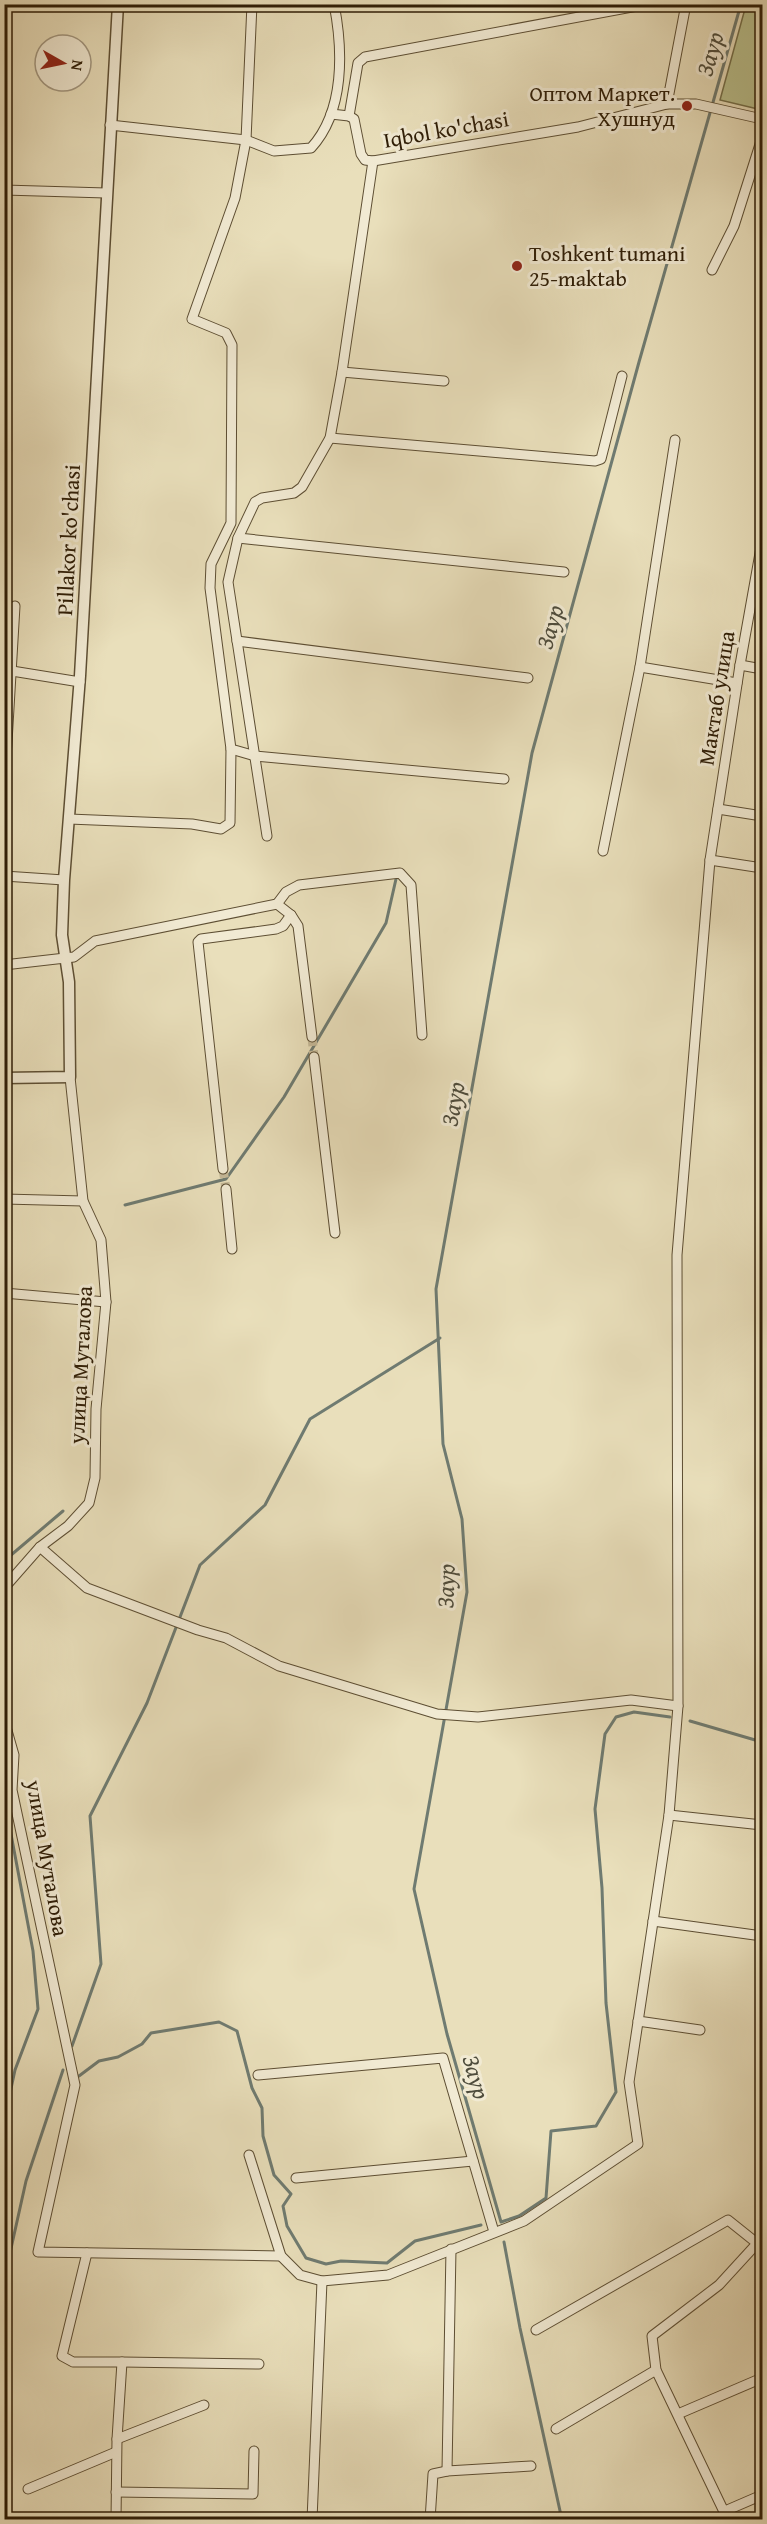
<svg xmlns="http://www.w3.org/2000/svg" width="767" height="2524" font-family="'Gentium Book Plus',serif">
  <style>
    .green { fill: #bac18e; stroke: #746f4a; stroke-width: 1.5 }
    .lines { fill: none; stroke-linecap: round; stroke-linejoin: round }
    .stream { stroke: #6f7b71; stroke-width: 3 }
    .minor-tunnel { stroke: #c4b897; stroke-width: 9; stroke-dasharray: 9 4.5; stroke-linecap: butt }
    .minor-casing { stroke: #5d4e33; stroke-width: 11 }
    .tertiary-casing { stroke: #5d4e33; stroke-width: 13 }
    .minor { stroke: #f1ead3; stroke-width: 9 }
    .tertiary { stroke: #f1ead3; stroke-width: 10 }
    .poi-dot { fill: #8f2418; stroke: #f1ead3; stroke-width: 2 }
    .labels { text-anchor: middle; stroke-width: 6; stroke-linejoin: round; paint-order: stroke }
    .poi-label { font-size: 22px; fill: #2e1d06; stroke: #f1ead3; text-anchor: end }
    .street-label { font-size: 22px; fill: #2e1d06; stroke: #f1ead3 }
    .water-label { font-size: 24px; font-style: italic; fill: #4e4c3c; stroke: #f1ead3 }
  </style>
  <rect width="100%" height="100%" fill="#e9dfbb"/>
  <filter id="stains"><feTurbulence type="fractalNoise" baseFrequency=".00333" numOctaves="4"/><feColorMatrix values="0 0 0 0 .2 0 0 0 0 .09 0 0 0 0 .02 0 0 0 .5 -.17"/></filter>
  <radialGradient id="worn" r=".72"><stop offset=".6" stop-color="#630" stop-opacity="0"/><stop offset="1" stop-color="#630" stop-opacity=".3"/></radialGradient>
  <polygon class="green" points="746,5 762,5 762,110 720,100"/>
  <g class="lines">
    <g class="stream">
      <polyline points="125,1205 226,1179 284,1097 386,923 396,879"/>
      <polyline points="4,1561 63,1511"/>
      <polyline points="670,1717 634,1712 616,1717 605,1734 595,1809 602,1888 606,2003 616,2092 596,2126 551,2131 546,2198 519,2216 501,2222 447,2034 414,1889 467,1592 462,1519 443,1444 436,1289 532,753 639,362 741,4"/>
      <polyline points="690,1721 762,1742"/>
      <polyline points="4,1797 33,1951 38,2009 15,2070 4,2121"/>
      <polyline points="72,2046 101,1964 90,1816 147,1703 200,1565 265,1505 310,1419 440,1338"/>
      <polyline points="79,2076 99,2061 118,2057 142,2044 151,2033 219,2022 237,2031 252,2088 262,2108 263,2136 274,2175 291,2194 283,2206 287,2226 306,2258 326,2264 341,2261 387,2263 415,2241 481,2225"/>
      <polyline points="504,2242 520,2328 562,2520"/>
      <polyline points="4,2280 26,2181 63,2070"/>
    </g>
    <g class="minor-tunnel">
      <polyline points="312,1037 314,1057"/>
      <polyline points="223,1169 226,1189"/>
    </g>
    <defs>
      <g id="minor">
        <polyline points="252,4 246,140 235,198 192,319 226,333 232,345 231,523 211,564 210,588 231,749 255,756 504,779"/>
        <polyline points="667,104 686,4"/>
        <polyline points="331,114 349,116 354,119 361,154 365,160 373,161 578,127 667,104 696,104 762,119"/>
        <polyline points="349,116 358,63 365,57 648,4"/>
        <path d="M110 125 246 140 274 151 311 148C345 111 343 50 334 4"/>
        <polyline points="4,190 106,193"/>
        <polyline points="712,270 734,226 762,138"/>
        <polyline points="342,372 444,381"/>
        <polyline points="330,438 595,461 601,459 622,376"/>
        <polyline points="238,538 564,572"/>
        <polyline points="237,641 528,678"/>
        <polyline points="740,665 762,669"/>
        <polyline points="640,667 737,683"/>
        <polyline points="12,671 80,682"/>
        <polyline points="4,793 15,606"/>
        <polyline points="718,809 762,816"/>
        <polyline points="69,819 192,824 221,829 230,823 231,749"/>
        <polyline points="267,836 228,582 238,538 255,502 262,498 294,493 302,487 330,438 342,372 373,161"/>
        <polyline points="603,851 640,667 675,440"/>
        <polyline points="710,860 762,868"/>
        <polyline points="4,876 64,880"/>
        <polyline points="4,965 74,957 95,941 277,904"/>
        <polyline points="312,1037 298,926 291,915 277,904 286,892 299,885 400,873 411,885 422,1035"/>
        <polyline points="314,1057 335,1233"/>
        <polyline points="223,1169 198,942 201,939 276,929 283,926 291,915"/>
        <polyline points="226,1189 232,1249"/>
        <polyline points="4,1199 83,1201"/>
        <polyline points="4,1293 106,1302"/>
        <polyline points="40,1547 87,1588 198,1630 226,1638 279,1666 437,1714 478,1717 631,1700 678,1706"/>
        <polyline points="4,1588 40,1547 68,1526 89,1503 95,1478 96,1409 106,1302 101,1240 83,1201 70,1077"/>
        <polyline points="4,1720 14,1755 12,1790 75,2085 38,2252 281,2256"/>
        <polyline points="669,1815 762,1825"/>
        <polyline points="653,1921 762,1936"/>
        <polyline points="638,2021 700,2030"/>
        <polyline points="258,2075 443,2058 494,2232"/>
        <polyline points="249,2155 281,2256 300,2275 322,2281 388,2275 524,2221 638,2144 629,2082 669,1815 678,1706 677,1255 710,860 740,665 762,542"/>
        <polyline points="296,2178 473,2161"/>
        <polyline points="451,2249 447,2471 531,2466"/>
        <polyline points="87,2253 62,2356 73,2362 122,2362 117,2439 116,2520"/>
        <polyline points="536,2330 728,2220 758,2244"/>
        <polyline points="122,2362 259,2364"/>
        <polyline points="678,2414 762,2378"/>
        <polyline points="556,2429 656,2370"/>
        <polyline points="117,2439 204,2405"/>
        <polyline points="28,2489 116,2452"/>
        <polyline points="116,2492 253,2494 254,2451"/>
        <polyline points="725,2511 762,2495"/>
        <polyline points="506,2518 507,2520"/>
        <polyline points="312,2520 322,2281"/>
        <polyline points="430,2520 433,2474 447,2471"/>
        <polyline points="728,2520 656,2370 652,2336 719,2285 762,2238"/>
      </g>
      <polyline id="tertiary" points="4,1078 70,1077 69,982 62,935 64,880 80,676 118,4"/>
    </defs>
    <use href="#minor" class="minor-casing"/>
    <use href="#tertiary" class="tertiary-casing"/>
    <use href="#minor" class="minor"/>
    <use href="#tertiary" class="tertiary"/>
  </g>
  <g class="poi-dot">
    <circle cx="687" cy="106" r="6"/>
    <circle cx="517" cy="266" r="6"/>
  </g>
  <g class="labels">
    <g class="poi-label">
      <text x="675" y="101">Оптом Маркет.<tspan x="675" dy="25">Хушнуд</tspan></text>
      <text x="529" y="261" text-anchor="start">Toshkent tumani<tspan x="529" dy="25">25-maktab</tspan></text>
    </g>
    <g class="street-label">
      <text transform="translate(446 129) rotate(-10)" y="8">Iqbol ko'chasi</text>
      <text transform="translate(68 540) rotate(-87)" y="8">Pillakor ko'chasi</text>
      <text transform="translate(716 698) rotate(-81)" y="8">Мактаб улица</text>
      <text transform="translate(80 1365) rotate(-87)" y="8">улица Муталова</text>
      <text transform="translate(48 1858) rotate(80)" y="8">улица Муталова</text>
    </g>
    <g class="water-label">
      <text transform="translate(710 54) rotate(-74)" y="8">Заур</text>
      <text transform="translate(550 627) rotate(-74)" y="8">Заур</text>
      <text transform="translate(453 1104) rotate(-80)" y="8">Заур</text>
      <text transform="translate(446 1586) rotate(-88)" y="8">Заур</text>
      <text transform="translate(476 2077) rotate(74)" y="8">Заур</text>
    </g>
  </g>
  <rect width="767" height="2524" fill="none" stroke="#e9dfbb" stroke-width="24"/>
  <rect x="6" y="6" width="755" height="2512" fill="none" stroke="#2e1d06" stroke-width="3"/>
  <rect x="12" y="12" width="743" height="2500" fill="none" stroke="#2e1d06" stroke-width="1.5"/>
  <g transform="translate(63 63) rotate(99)"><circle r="28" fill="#f1ead3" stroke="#a39881" stroke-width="1.5"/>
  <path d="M0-4.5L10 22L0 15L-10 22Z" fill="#8f2418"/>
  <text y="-9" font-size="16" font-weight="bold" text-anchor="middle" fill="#2e1d06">N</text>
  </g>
  <rect width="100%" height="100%" filter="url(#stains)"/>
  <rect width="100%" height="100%" fill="url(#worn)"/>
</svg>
